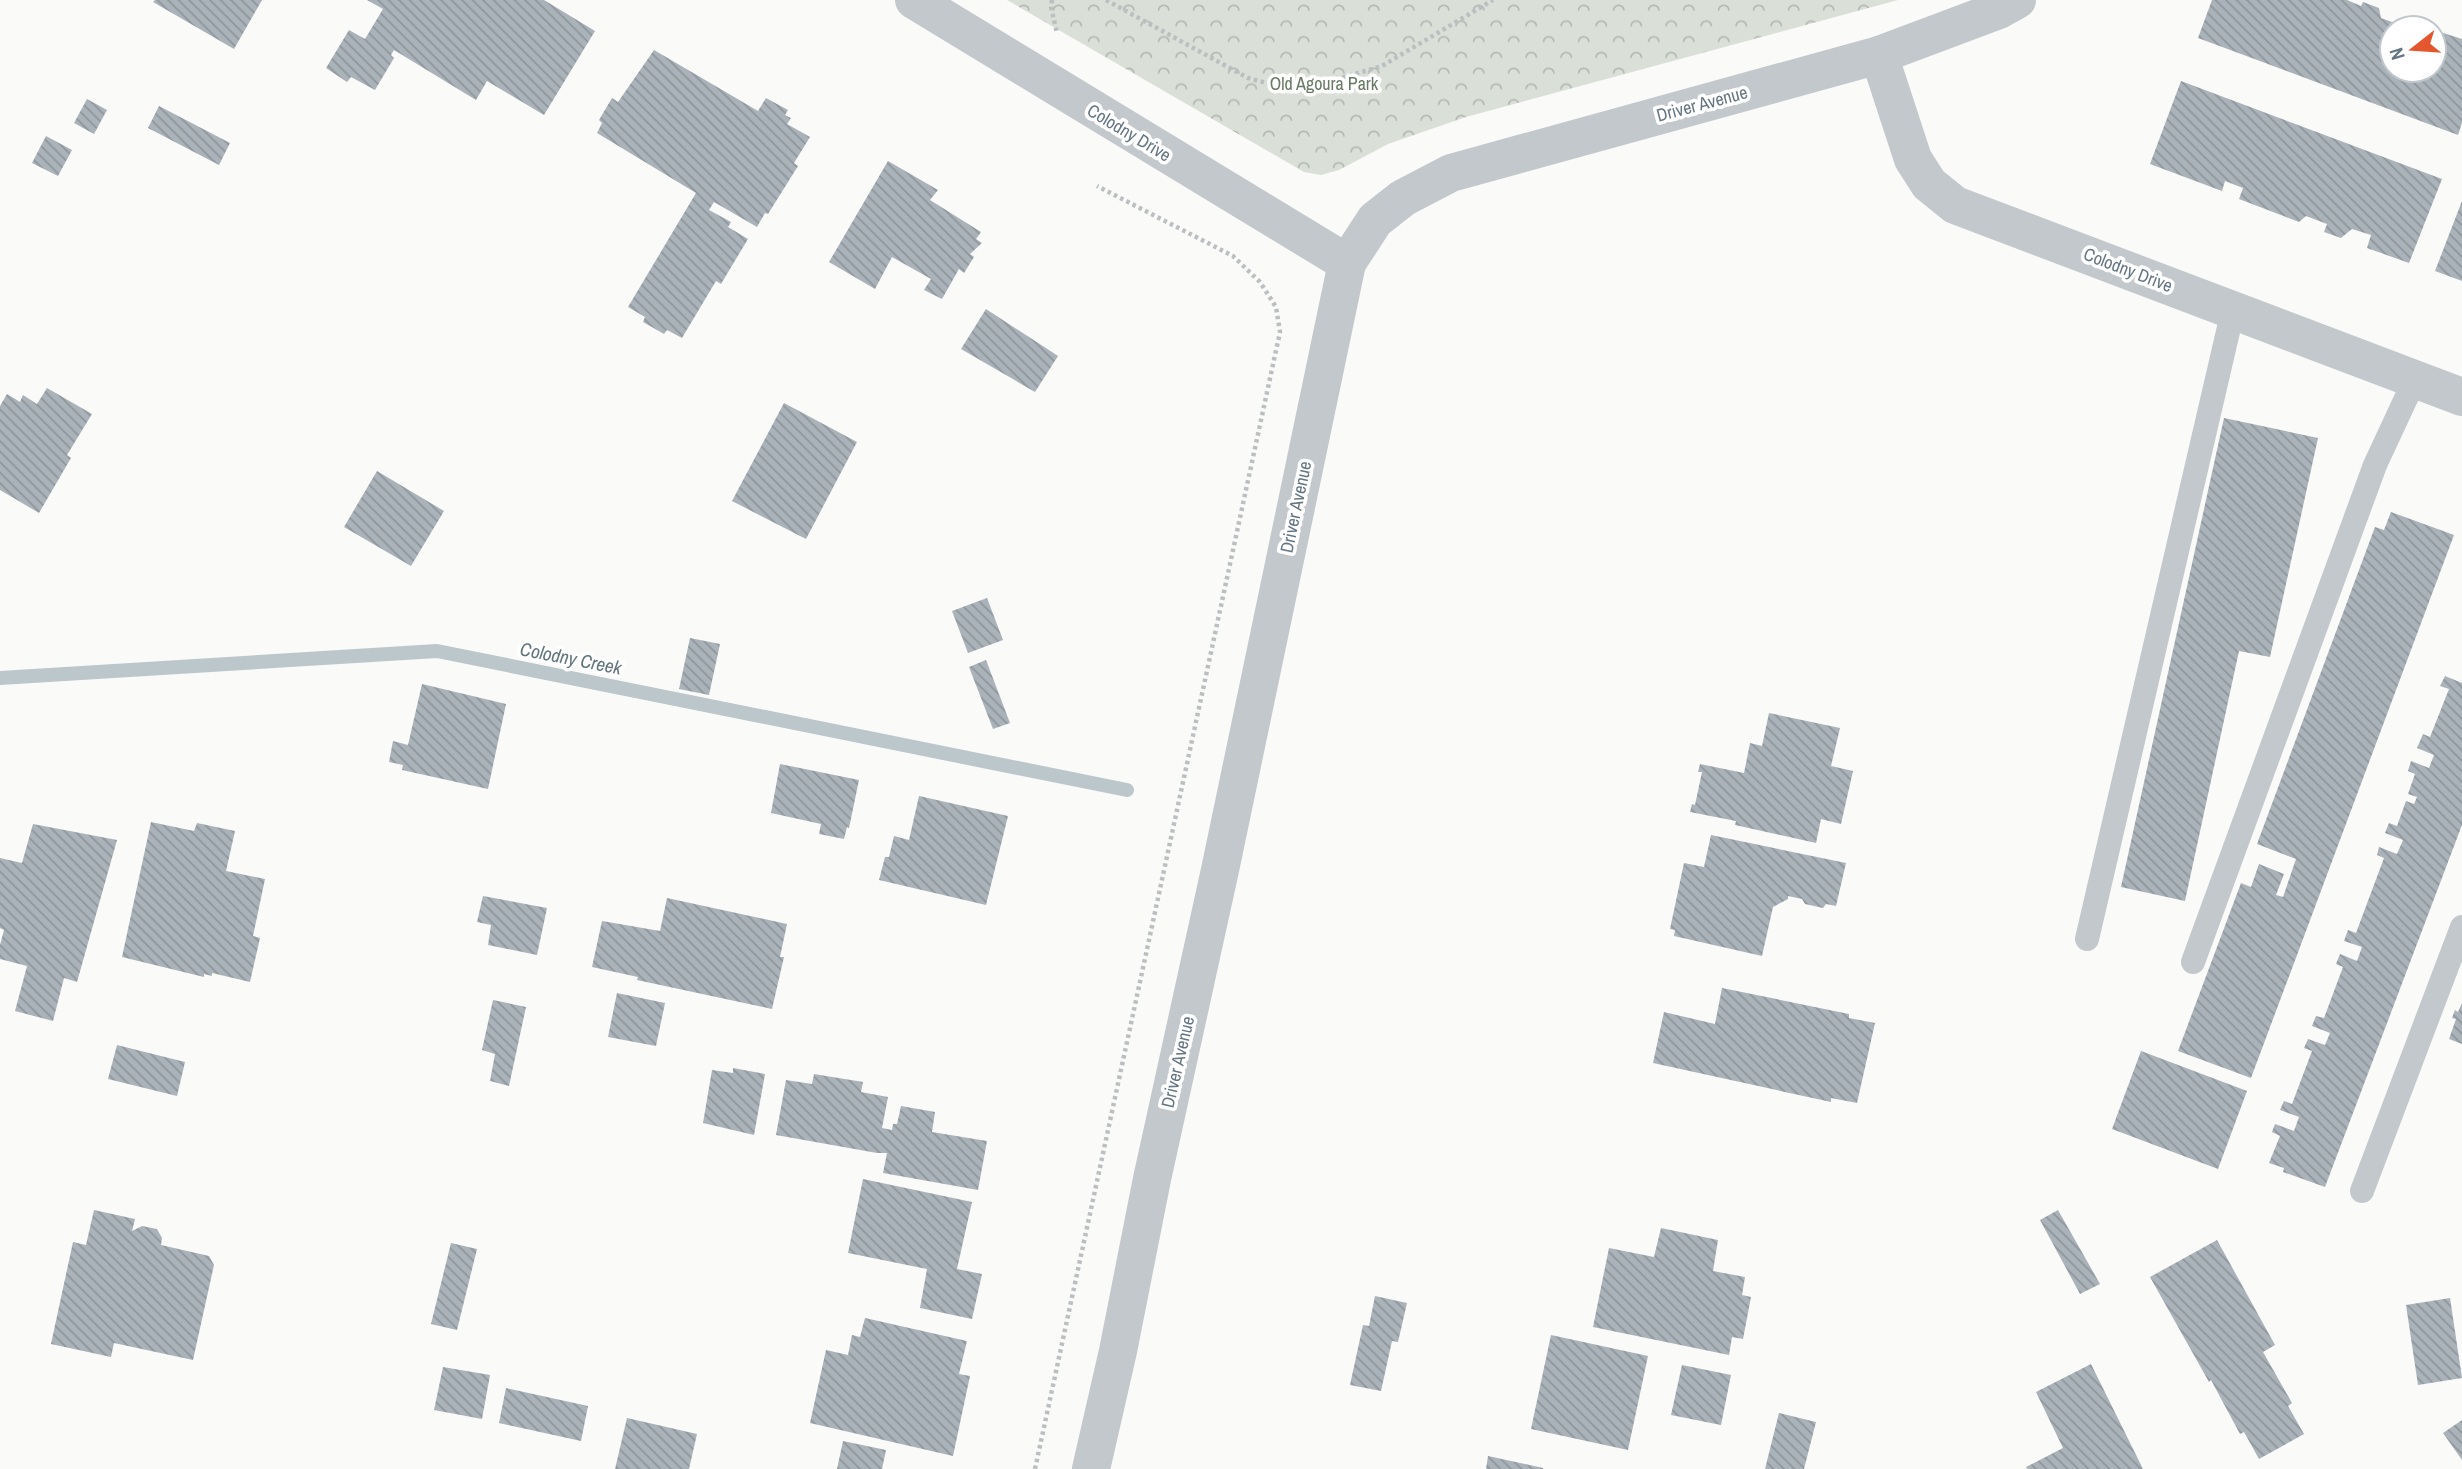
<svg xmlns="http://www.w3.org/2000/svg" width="2462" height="1469" font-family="'Archivo Narrow',sans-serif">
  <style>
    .forest { fill: url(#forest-crowns) }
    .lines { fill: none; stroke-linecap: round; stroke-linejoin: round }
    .stream { stroke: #bbc7cb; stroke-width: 14 }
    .building { fill: url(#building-back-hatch) }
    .path { stroke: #bbbfc2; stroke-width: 4.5; stroke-dasharray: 3.5 3.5; stroke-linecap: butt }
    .service { stroke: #c3c8cc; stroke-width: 24 }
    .minor { stroke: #c3c8cc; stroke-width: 38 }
    .tertiary { stroke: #c3c8cc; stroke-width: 38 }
    .labels { text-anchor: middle; stroke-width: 7; stroke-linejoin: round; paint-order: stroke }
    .park-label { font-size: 18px; fill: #687a64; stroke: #fff }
    .street-label { font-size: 18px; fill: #657683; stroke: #fff }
    .water-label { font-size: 19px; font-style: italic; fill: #60757c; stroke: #fff }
  </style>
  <defs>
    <pattern id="forest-crowns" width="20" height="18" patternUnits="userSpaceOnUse" patternTransform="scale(1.75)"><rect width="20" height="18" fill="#dadfd7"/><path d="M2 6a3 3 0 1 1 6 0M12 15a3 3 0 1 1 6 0" fill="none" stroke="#b4b9b4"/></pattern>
    <pattern id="building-back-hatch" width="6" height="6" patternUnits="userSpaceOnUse" patternTransform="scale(1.75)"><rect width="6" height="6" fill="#aab3b9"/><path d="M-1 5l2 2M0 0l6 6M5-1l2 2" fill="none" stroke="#8e969c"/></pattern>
  </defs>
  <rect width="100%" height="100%" fill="#fafaf8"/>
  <polygon class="forest" points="1007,0 1898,0 1466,117 1388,144 1339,170 1321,175 1304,172"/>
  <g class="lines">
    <polyline class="stream" points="0,678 437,651 1127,790"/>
  </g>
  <g class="building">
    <polygon points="155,0 262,0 234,49 153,2"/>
    <polygon points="367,0 544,0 595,31 544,115 487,81 476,100 394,50 391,55 394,58 375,90 351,77 347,82 326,68 349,30 365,39 383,9"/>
    <polygon points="2212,0 2347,0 2361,6 2363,2 2379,8 2381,18 2400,25 2404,17 2428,28 2392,28 2392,70 2434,70 2434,30 2462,39 2462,123 2458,135 2198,38"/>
    <polygon points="654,50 758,111 766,98 788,110 785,115 791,118 787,124 810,137 794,163 798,166 768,214 765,213 757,227 714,202 709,210 731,222 728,227 748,239 721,284 716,281 682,338 667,330 664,334 643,322 645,317 628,307 696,193 597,133 602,123 599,120 612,98 618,102"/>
    <polygon points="2181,81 2442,179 2409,263 2367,248 2371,235 2352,229 2341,238 2324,232 2327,224 2306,216 2299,222 2239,199 2243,188 2225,181 2222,191 2150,164"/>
    <polygon points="87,99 107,110 94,134 74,123"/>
    <polygon points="159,106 230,143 219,165 148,128"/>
    <polygon points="46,136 72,150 58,176 32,163"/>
    <polygon points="888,161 938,190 930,200 981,232 976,239 982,243 970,254 974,257 964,273 959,269 942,299 924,290 931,279 892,257 875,289 829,262"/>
    <polygon points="2462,201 2462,281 2435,271"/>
    <polygon points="986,309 1058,356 1035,392 961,349"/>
    <polygon points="47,388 92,414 67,455 71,458 39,513 0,490 0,406 7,394 20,402 23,395 37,404"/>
    <polygon points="784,403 857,442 806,539 732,501"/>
    <polygon points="2224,418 2318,438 2270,657 2239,651 2185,901 2121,887"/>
    <polygon points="377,471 444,511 411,566 344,527"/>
    <polygon points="2391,512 2454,535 2251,1078 2178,1051 2241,883 2251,887 2259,864 2284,874 2276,895 2283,897 2296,859 2257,844 2375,527 2384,530"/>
    <polygon points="987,598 1003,640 968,653 952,611"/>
    <polygon points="690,638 720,644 709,695 679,689"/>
    <polygon points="986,660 1010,723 993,729 969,667"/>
    <polygon points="2445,676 2462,683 2462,825 2325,1187 2283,1172 2284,1168 2269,1163 2280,1136 2272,1132 2275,1124 2294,1131 2299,1117 2280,1110 2284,1101 2292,1104 2312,1051 2304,1048 2308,1039 2325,1045 2330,1033 2312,1026 2316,1016 2324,1018 2343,967 2336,964 2340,954 2357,961 2362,947 2344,941 2348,930 2356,933 2384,858 2377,855 2379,847 2397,854 2403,840 2385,833 2389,823 2397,826 2406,801 2414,804 2417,797 2408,794 2415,774 2408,771 2411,761 2429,768 2434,755 2417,748 2423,734 2430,737 2449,689 2440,686"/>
    <polygon points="422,684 506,704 488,789 402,770 403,765 389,762 393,741 408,745"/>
    <polygon points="1769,713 1840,728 1831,766 1853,771 1841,824 1821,819 1816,843 1735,825 1736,821 1690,812 1692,804 1695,805 1702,772 1698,772 1700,764 1744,773 1750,743 1762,746"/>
    <polygon points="780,764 859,780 849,828 847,827 844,839 819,834 821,824 771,813"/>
    <polygon points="919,796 1008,816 986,905 879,880 885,857 889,857 894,836 909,840"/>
    <polygon points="151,822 194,831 197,823 235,831 226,871 265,879 253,936 260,938 250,982 212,973 212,976 204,974 204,977 122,957"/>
    <polygon points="33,824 117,840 77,982 64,978 53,1021 15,1011 27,966 0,959 0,945 4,930 0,928 0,858 22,863"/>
    <polygon points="1711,835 1846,863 1836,906 1826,904 1823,908 1805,904 1802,899 1788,896 1788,899 1773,907 1762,956 1674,936 1675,930 1670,929 1684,863 1704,867"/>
    <polygon points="483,896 547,908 537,955 488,945 491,925 477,922"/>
    <polygon points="667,898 787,924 780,957 784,957 772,1009 637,980 638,977 592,967 602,921 660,931"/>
    <polygon points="1722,988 1849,1014 1849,1018 1875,1023 1857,1103 1831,1098 1831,1102 1653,1063 1664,1012 1715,1024"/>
    <polygon points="617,993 665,1003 656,1046 608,1037"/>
    <polygon points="493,1000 526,1007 509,1086 490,1081 495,1054 482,1050"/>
    <polygon points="2462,1003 2462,1044 2449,1039 2456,1019 2452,1018 2455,1010 2458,1012"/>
    <polygon points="117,1045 185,1062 177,1096 108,1079"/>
    <polygon points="2141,1051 2247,1091 2218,1169 2112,1129"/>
    <polygon points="733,1068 765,1074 754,1135 703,1123 712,1070 733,1073"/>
    <polygon points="814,1074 863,1082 861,1092 888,1097 882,1128 892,1130 893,1124 897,1124 901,1106 935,1112 932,1132 987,1141 978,1190 883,1173 887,1153 877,1153 776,1135 786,1080 812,1084"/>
    <polygon points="863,1179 972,1202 957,1269 982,1274 972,1319 920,1308 927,1269 848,1253"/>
    <polygon points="94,1210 135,1219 132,1231 142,1226 157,1229 162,1238 161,1245 209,1256 214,1265 193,1360 114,1343 111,1357 51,1344 73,1242 86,1245"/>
    <polygon points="2058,1210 2100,1284 2080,1294 2040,1220"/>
    <polygon points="1661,1228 1718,1240 1713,1271 1745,1277 1742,1295 1751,1297 1743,1339 1732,1337 1729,1355 1593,1327 1609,1248 1654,1257"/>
    <polygon points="2217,1240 2275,1345 2263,1352 2292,1403 2288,1406 2304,1434 2259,1459 2244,1432 2240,1434 2211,1380 2209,1382 2150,1277"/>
    <polygon points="451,1243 477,1249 457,1330 431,1324"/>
    <polygon points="1375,1296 1407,1303 1398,1342 1392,1341 1381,1391 1350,1385 1363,1325 1369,1326"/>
    <polygon points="2450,1298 2462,1378 2418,1385 2406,1305"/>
    <polygon points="865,1318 967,1341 959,1374 970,1376 953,1456 810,1423 826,1350 848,1355 852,1335 860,1337"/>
    <polygon points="1551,1335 1648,1356 1628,1450 1531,1429"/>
    <polygon points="2091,1364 2143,1469 2027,1469 2026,1467 2063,1448 2036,1392"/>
    <polygon points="1682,1365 1731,1375 1721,1425 1671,1415"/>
    <polygon points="443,1367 490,1375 482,1419 434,1410"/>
    <polygon points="506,1388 588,1406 581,1441 499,1423"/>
    <polygon points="1779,1413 1816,1422 1804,1469 1765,1469"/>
    <polygon points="627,1418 697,1434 689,1469 615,1469"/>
    <polygon points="2462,1420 2462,1460 2443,1433"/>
    <polygon points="843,1441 886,1450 882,1469 837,1469"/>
    <polygon points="1488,1456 1543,1468 1543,1469 1486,1469"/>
  </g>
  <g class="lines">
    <g class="path">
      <polyline points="1052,0 1051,7 1057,33"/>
      <polyline points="1106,0 1248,78 1288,89 1317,85 1382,66 1493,0"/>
      <polyline points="1035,1469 1280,332 1276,307 1260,282 1233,256 1097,186"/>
    </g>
    <g class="service">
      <polyline points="2087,939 2233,310"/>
      <polyline points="2193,962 2375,465 2415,379"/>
      <polyline points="2362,1191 2462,927"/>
    </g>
    <g class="minor">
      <polyline points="914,0 1347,263"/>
      <polyline points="1879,55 1913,159 1929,184 1955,205 2462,397"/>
    </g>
    <polyline class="tertiary" points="1091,1469 1118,1351 1152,1179 1220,870 1347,263 1375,220 1403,198 1451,173 1879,55 1999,10 2017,0"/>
  </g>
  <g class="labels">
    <g class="park-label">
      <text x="1324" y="90">Old Agoura Park</text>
    </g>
    <g class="street-label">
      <text transform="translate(1702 104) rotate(-15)" y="6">Driver Avenue</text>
      <text transform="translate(1129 133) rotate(31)" y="6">Colodny Drive</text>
      <text transform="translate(2128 270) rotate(21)" y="6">Colodny Drive</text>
      <text transform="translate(1296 507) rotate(-78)" y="6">Driver Avenue</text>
      <text transform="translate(1178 1062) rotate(-77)" y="6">Driver Avenue</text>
    </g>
    <g class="water-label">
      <text transform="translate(571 658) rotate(11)" y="7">Colodny Creek</text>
    </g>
  </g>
  <g transform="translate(2413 49) rotate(253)"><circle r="33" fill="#ffffff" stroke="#c1c8cd" stroke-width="2"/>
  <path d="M0-5L12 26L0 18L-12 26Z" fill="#e4572e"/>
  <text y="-10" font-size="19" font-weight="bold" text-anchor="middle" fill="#657683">N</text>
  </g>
</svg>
